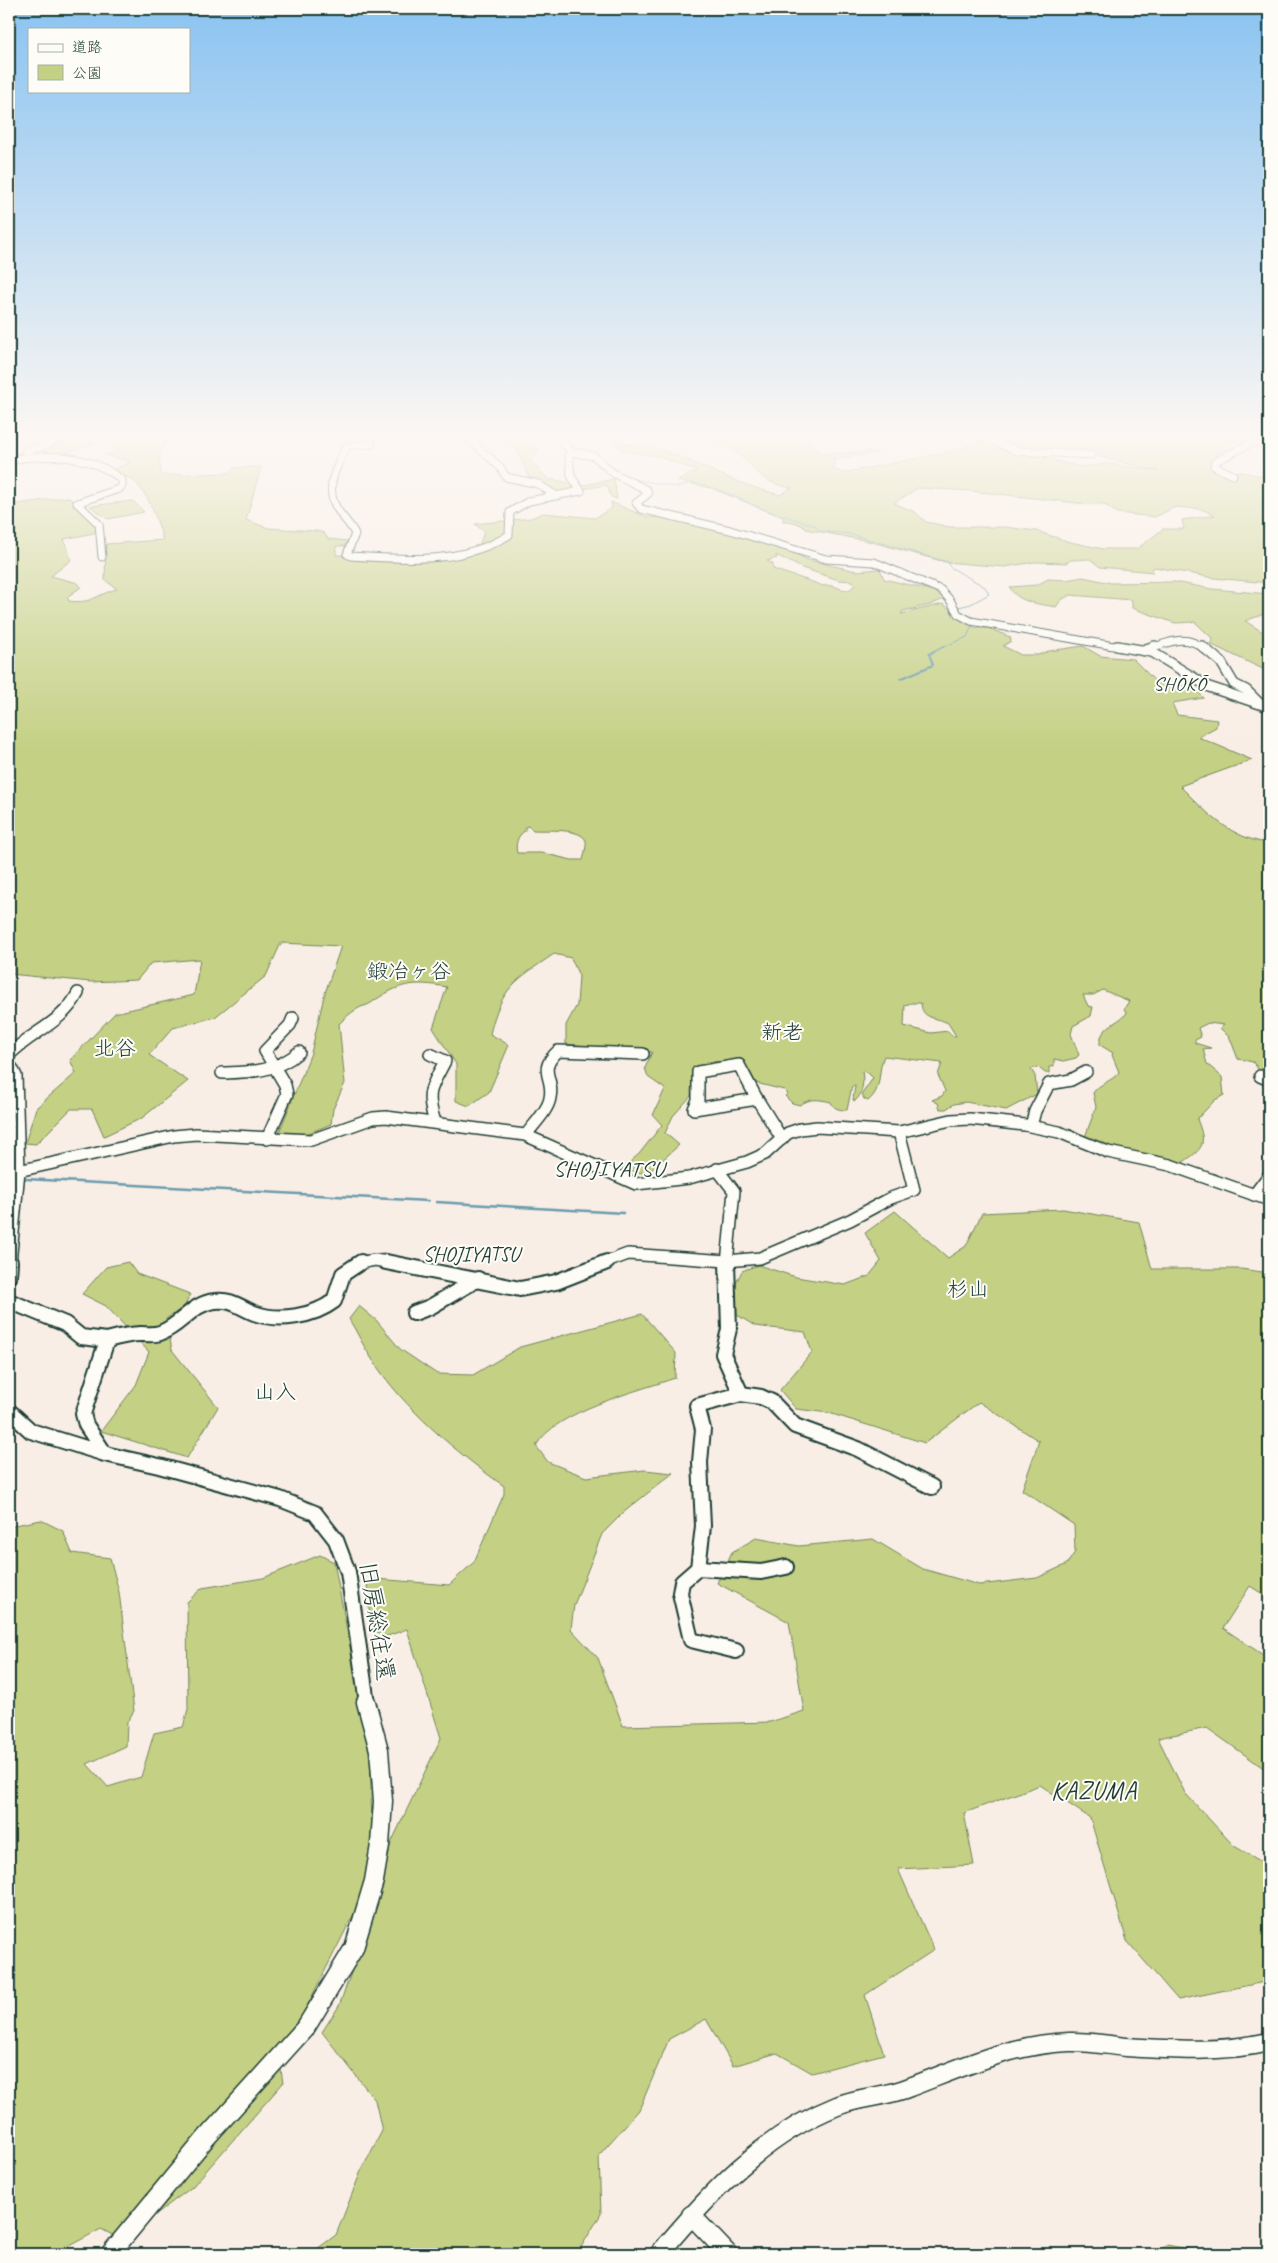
<svg xmlns="http://www.w3.org/2000/svg" width="1278" height="2263" font-family="Caveat,'Klee One',sans-serif">
  <style>
    .green { fill: #c4d084; stroke: #72865c; fill-rule: evenodd }
    .lines { fill: none; stroke-linecap: round; stroke-linejoin: round }
    .stream-far2 { stroke: #6b9bae; stroke-width: 1 }
    .stream-far1 { stroke: #6b9bae; stroke-width: 2 }
    .stream { stroke: #6b9bae; stroke-width: 2.5 }
    .minor-far4-casing { stroke: #1f3d34; stroke-width: 9 }
    .minor-far3-casing { stroke: #1f3d34; stroke-width: 12 }
    .minor-far2-casing { stroke: #1f3d34; stroke-width: 14 }
    .minor-far1-casing { stroke: #1f3d34; stroke-width: 18 }
    .minor-casing { stroke: #1f3d34; stroke-width: 21 }
    .minor-far4 { stroke: #fdfcf7; stroke-width: 7 }
    .minor-far3 { stroke: #fdfcf7; stroke-width: 9 }
    .minor-far2 { stroke: #fdfcf7; stroke-width: 11 }
    .minor-far1 { stroke: #fdfcf7; stroke-width: 14 }
    .minor { stroke: #fdfcf7; stroke-width: 18 }
    .labels { text-anchor: middle; stroke-width: 4; stroke-linejoin: round; paint-order: stroke }
    .far-quarter-label { font-size: 19px; letter-spacing: 1px; fill: #1f3d34; stroke: #fdfcf7 }
    .neighbourhood-label { font-size: 21px; fill: #1f3d34; stroke: #fdfcf7 }
    .quarter-label { font-size: 22px; letter-spacing: 1px; fill: #1f3d34; stroke: #fdfcf7 }
    .near-street-label { font-size: 24px; fill: #1f3d34; stroke: #fdfcf7 }
    .near-neighbourhood-label { font-size: 25px; letter-spacing: 1px; fill: #1f3d34; stroke: #fdfcf7 }
  </style>
  <rect width="100%" height="100%" fill="#f9eee5"/>
  <filter id="ink" filterUnits="userSpaceOnUse"><feTurbulence type="fractalNoise" baseFrequency=".02" numOctaves="2"/><feDisplacementMap in="SourceGraphic" scale="10" xChannelSelector="R" yChannelSelector="G"/><feConvolveMatrix kernelMatrix="1 2 1 2 8 2 1 2 1" color-interpolation-filters="sRGB"/></filter>
  <g filter="url(#ink)">
    <g class="green">
      <path d="M99 434H172L159 453 161 475 229 473 233 468 261 467 246 520 268 528 317 531 324 533 328 539 348 541 345 546H336V555L405 558 478 549 484 532 475 524 531 518 543 513 595 518 612 508 611 502 646 517 672 518 703 524 790 551 808 560 856 571 880 569 884 579 938 592 944 599 930 605 903 611 901 614 943 604 975 628H988L1010 637 1011 641 1003 646 1021 655H1038L1049 651 1083 646 1100 656 1133 659 1156 682 1193 687 1204 698 1172 703 1177 715 1217 720 1216 727 1198 737 1252 760 1180 786C1205 811 1226 834 1261 842L1267 829H1269V1078L1258 1074V1069L1253 1062 1238 1059 1230 1038 1220 1028 1224 1025 1208 1023 1198 1028 1201 1037 1195 1040V1043L1211 1048 1203 1049 1207 1064 1222 1077 1224 1095 1215 1100 1197 1119C1207 1145 1204 1148 1182 1163L1124 1154 1085 1137 1096 1107 1093 1093C1099 1083 1112 1082 1119 1072L1112 1055 1113 1053 1100 1045C1099 1027 1117 1024 1127 1013L1124 1009 1129 1001 1103 990 1093 995H1083L1088 1006 1093 1007 1091 1016 1073 1026 1071 1034 1079 1055 1076 1058 1063 1061 1054 1059V1066L1049 1067V1073H1045L1038 1067 1031 1069 1035 1076 1037 1094 1006 1110 966 1102 954 1104 946 1109H940L938 1103 932 1100 942 1096 945 1091 938 1075 942 1063 884 1056C877 1072 883 1089 868 1101L864 1099 862 1094 873 1078 868 1073 862 1071C864 1081 863 1095 855 1101L853 1100 855 1086H852L847 1110C839 1110 834 1109 831 1102 818 1099 810 1098 800 1105L792 1103 785 1096 788 1094 784 1090 756 1083 744 1061 707 1062 692 1073 691 1096 673 1116 665 1133 679 1145 647 1174 622 1169 639 1154 662 1125 653 1115 665 1089 648 1077 645 1068 652 1052 566 1044V1025L577 1005 579 976 571 958 554 954C516 980 501 987 490 1034L509 1045 489 1092 469 1106 456 1101V1064L433 1028 447 987C413 981 399 983 371 1003 367 1006 361 1006 357 1009 350 1013 344 1019 339 1024L345 1083 333 1109 331 1124 304 1135H278L311 1053 324 996 341 946 281 943 266 976 215 1017 173 1028 149 1055 188 1081 142 1118 104 1136 92 1109H71L36 1144 25 1143 36 1108 76 1073 70 1060 115 1013 194 995 200 959 151 963 137 980 91 982 9 974V505L67 497 82 506 102 522 94 533 64 539 71 560 51 576 78 583 81 587 67 597 69 601C93 604 95 595 117 589L105 580 106 544 163 540C158 522 149 494 134 481 128 477 119 474 113 470L130 462 105 455 116 451 110 447 118 441 104 439 69 452 71 454 65 459 24 461 9 467V456L64 439ZM776 555 802 568 839 580 853 581 855 585 849 590C837 590 837 584 823 586 806 579 789 575 773 569V564L767 561 777 558ZM528 826 533 830C545 831 581 827 586 841 587 844 584 856 583 860H572L542 853H517C515 845 517 835 525 831V827ZM911 1003H921C922 1020 936 1017 948 1023L956 1036H952L948 1031 931 1033 904 1026 905 1005Z"/>
      <polygon points="513,434 514,438 539,449 530,461 548,479 566,482 574,487 614,479 617,499 611,497 607,485 558,493 530,480 516,449 498,435"/>
      <path d="M617 434 623 439C679 450 725 482 780 495L792 488C760 482 763 475 740 456 722 441 700 437 678 434H772L811 443 823 454 875 451 878 453 834 460V470L843 473 944 453 968 446 972 439 987 442 978 434H1269V443L1242 445V442H1227L1228 452 1215 459 1222 471 1243 472 1269 478V583L1214 578 1155 567 1152 569 1153 572 1100 567 1090 559 1071 560 1066 563 1035 562 1005 567 945 562 868 541 806 529C801 523 791 521 783 521V517L711 488 678 481 697 471 660 457 623 450 602 435ZM1022 451 1088 454 1158 471 1108 464 1080 467 1042 457 1014 454ZM918 488 971 491 1086 504H1104L1117 513 1155 517 1175 507 1201 509 1215 515 1182 520 1184 529H1163L1137 549H1103L1070 542 1036 531 1005 527H950L926 522 915 512 894 503Z"/>
      <polygon points="133,501 144,512 108,519 90,506"/>
      <path d="M1083 577 1111 583 1174 582 1212 589 1269 594V612L1245 621 1269 636V692L1267 671 1210 644 1213 639 1195 622 1175 623 1132 608V600L1070 595 1061 600 1056 607C1041 604 1016 603 1010 587L1037 585 1048 579 1066 580Z"/>
      <path d="M1063 1209 1139 1222 1152 1269H1241L1269 1273V1598L1250 1586 1223 1628 1269 1659V1772L1207 1728 1158 1738 1185 1793 1234 1846 1269 1866V1981L1178 2000 1127 1941 1090 1818 1040 1785 964 1813 974 1865 898 1869 934 1950 865 1995 884 2054 812 2073 777 2053 733 2066 706 2019 669 2039 639 2110 599 2155 601 2214 577 2254H310L336 2235 361 2171 382 2131 375 2100 322 2032 339 2006 370 1921 391 1843 441 1738 407 1629 382 1638 370 1622 367 1585 377 1579 449 1585 474 1562 504 1494V1486C457 1453 403 1408 372 1359 363 1346 357 1332 349 1319L359 1306 377 1321 400 1349 437 1374 473 1375 520 1347 642 1314 676 1353 675 1378C638 1391 555 1411 536 1446L548 1462 586 1477 645 1470 673 1473 624 1512 602 1534 574 1605 571 1629 598 1658 623 1726 770 1722 804 1711 789 1622 717 1583 732 1552 756 1538 799 1546 873 1539 923 1569 979 1585 1037 1578 1067 1564 1075 1552 1074 1525 1022 1490 1039 1441 979 1402 925 1443 829 1413 796 1409 780 1390 812 1352 805 1332 755 1326 729 1310 732 1291 742 1271 758 1265 796 1277 845 1285 869 1276 881 1261 865 1233 895 1211 948 1258 966 1246 982 1213Z"/>
      <polygon points="128,1262 137,1274 190,1294 185,1306 166,1319 172,1350 218,1407 187,1458 101,1431 136,1385 149,1352 106,1306 82,1294 106,1267"/>
      <polygon points="41,1520 63,1531 72,1553 110,1558 119,1592 134,1711 127,1722 126,1746 87,1764 108,1787 141,1777 154,1733 183,1727 188,1709 187,1602 202,1588 263,1578 320,1555 334,1562 370,1751 373,1871 369,1884 301,2018 278,2050 283,2083 192,2187 122,2240 101,2229 54,2254 9,2254 9,1672 11,1671 9,1530 15,1525"/>
      <polygon points="1167,2245 1214,2254 1156,2254"/>
    </g>
    <g class="lines">
      <g class="stream-far2">
        <polyline points="565,439 577,451"/>
        <polyline points="597,455 618,472"/>
        <polyline points="629,478 676,487 692,483 705,485 740,498 756,507 816,526 820,531 850,534 948,562 950,567 985,587 989,594 971,604 959,607"/>
        <polyline points="950,609 952,613 968,624"/>
        <polyline points="941,648 967,637 972,626"/>
      </g>
      <polyline class="stream-far1" points="900,679 933,665 929,654 944,646"/>
      <g class="stream">
        <polyline points="26,1179 428,1201"/>
        <polyline points="9,1182 11,1181"/>
        <polyline points="436,1202 623,1213"/>
      </g>
      <defs>
        <g id="minor-far4">
          <path d="M367 434 372 444 347 446C338 465 325 484 335 505 340 516 350 523 355 534L347 554 351 556C405 559 461 565 509 535L510 512 529 501 581 491 571 476 569 454 571 452"/>
          <polyline points="439,434 466,436 500,467 506,477 538,484 555,495"/>
          <polyline points="557,434 571,452 594,456 613,473 647,490 648,494 636,503 641,509 730,530 826,559 874,562 941,590 950,600 958,614 971,621 1125,648"/>
          <polyline points="616,434 630,440"/>
          <polyline points="976,434 1018,451 1091,455"/>
          <polyline points="25,451 47,445 64,434"/>
          <path d="M9 460C49 454 89 453 122 480V486L119 489 77 503 99 524 102 557"/>
          <polyline points="1233,475 1214,466 1215,462 1251,443 1269,443"/>
          <path d="M1151 648C1170 642 1186 634 1203 648"/>
        </g>
        <g id="minor-far3">
          <polyline points="1117,646 1152,652 1209,687 1269,707"/>
          <polyline points="1202,646 1221,662 1234,684 1246,690 1259,703"/>
          <polyline points="1143,650 1155,646"/>
        </g>
        <g id="minor-far2">
          <path d="M430 1054 445 1061C431 1088 425 1092 435 1122"/>
          <path d="M9 1055C31 1032 63 1023 78 993"/>
          <polygon points="739,1065 757,1099 694,1109 698,1100 698,1072"/>
          <polyline points="9,1068 12,1068 16,1076 19,1171 10,1263"/>
          <path d="M222 1073C251 1072 276 1072 299 1052"/>
          <polyline points="1260,1076 1269,1080"/>
          <polyline points="757,1099 782,1139"/>
          <polyline points="1031,1126 1035,1111 1049,1084 1071,1080 1086,1072"/>
          <path d="M526 1135C533 1125 548 1111 550 1098 555 1077 536 1072 558 1051L643 1054"/>
          <polyline points="267,1139 287,1094 285,1085 265,1051 290,1025 293,1018"/>
          <polyline points="717,1169 734,1191 727,1263"/>
          <polyline points="9,1173 174,1136 196,1134 311,1140 373,1118 386,1117 525,1135 636,1184 689,1178 747,1162 765,1154 788,1133 800,1129 817,1127 899,1132 951,1120 970,1119 1025,1125 1059,1132 1108,1152 1170,1165 1269,1200"/>
          <polyline points="1254,1195 1269,1175"/>
          <polyline points="359,1263 375,1260 392,1263"/>
          <polyline points="604,1263 628,1254 727,1261 760,1258 850,1220 891,1198 914,1190 899,1132"/>
        </g>
        <g id="minor-far1">
          <polyline points="386,1262 520,1289 556,1282 607,1262"/>
          <polyline points="727,1262 729,1329 723,1354 741,1394"/>
          <polyline points="9,1276 10,1262"/>
          <polyline points="9,1301 65,1324 81,1337 107,1340 83,1414 86,1425 105,1454"/>
          <polyline points="414,1313 430,1307 478,1279"/>
          <path d="M107 1340C118 1337 129 1334 141 1334 147 1334 154 1335 160 1333 181 1326 192 1303 215 1301 232 1299 239 1307 254 1313 278 1322 313 1317 334 1301L343 1274 361 1262"/>
          <polyline points="9,1411 31,1431 105,1454 159,1466 280,1499 315,1513 336,1540 348,1572 367,1703"/>
          <polyline points="698,1568 761,1572 786,1567"/>
          <polyline points="736,1651 691,1640 680,1593 682,1582 698,1568 703,1526 700,1462 703,1429 697,1406 741,1394 761,1397 772,1402 795,1426 858,1449 932,1487"/>
        </g>
        <g id="minor">
          <polyline points="691,2215 728,2254"/>
          <polyline points="110,2254 206,2138 306,2027 354,1948 374,1881 380,1845 383,1801 379,1750 366,1702"/>
          <path d="M659 2254C709 2194 763 2135 837 2106 861 2096 887 2097 910 2087 963 2067 1012 2044 1069 2042 1088 2041 1107 2045 1126 2047 1174 2050 1221 2053 1269 2042"/>
        </g>
      </defs>
      <use href="#minor-far4" class="minor-far4-casing"/>
      <use href="#minor-far3" class="minor-far3-casing"/>
      <use href="#minor-far2" class="minor-far2-casing"/>
      <use href="#minor-far1" class="minor-far1-casing"/>
      <use href="#minor" class="minor-casing"/>
      <use href="#minor-far4" class="minor-far4"/>
      <use href="#minor-far3" class="minor-far3"/>
      <use href="#minor-far2" class="minor-far2"/>
      <use href="#minor-far1" class="minor-far1"/>
      <use href="#minor" class="minor"/>
    </g>
  </g>
  <linearGradient id="sky" x2="0" y2="1"><stop stop-color="#8ac3f1"/><stop offset="0.58" stop-color="#fcf7f3"/><stop offset="1" stop-color="#fcf7f3" stop-opacity="0"/></linearGradient>
  <rect width="1278" height="751" fill="url(#sky)"/>
  <g class="labels">
    <g class="far-quarter-label">
      <text x="1180" y="690">SHŌKŌ</text>
    </g>
    <g class="neighbourhood-label">
      <text x="409" y="978">鍛冶ヶ谷</text>
      <text x="782" y="1039">新老</text>
      <text x="115" y="1055">北谷</text>
      <text x="471" y="1261">SHOJIYATSU</text>
      <text x="968" y="1296">杉山</text>
      <text x="275" y="1399">山入</text>
    </g>
    <g class="quarter-label">
      <text x="609" y="1176">SHOJIYATSU</text>
    </g>
    <g class="near-street-label">
      <text transform="translate(377 1621) rotate(81)" y="8">旧房総往還</text>
    </g>
    <g class="near-neighbourhood-label">
      <text x="1094" y="1799">KAZUMA</text>
    </g>
  </g>
  <rect width="1278" height="2263" fill="none" stroke="#fdfcf7" stroke-width="30"/>
  <rect x="15" y="15" width="1248" height="2233" fill="none" stroke="#1f3d34" stroke-width="2" filter="url(#ink)"/>
  <rect x="28" y="28" width="162" height="65" fill="#fdfcf7" stroke="#a4b0a9"/>
  <rect x="38" y="44" width="25" height="8" fill="#fdfcf7" stroke="#a4b0a9"/>
  <text x="72" y="52" font-size="15" fill="#1f3d34">道路</text>
  <rect x="38" y="65" width="25" height="15" fill="#c4d084" stroke="#a4b0a9"/>
  <text x="72" y="78" font-size="15" fill="#1f3d34">公園</text>
</svg>
